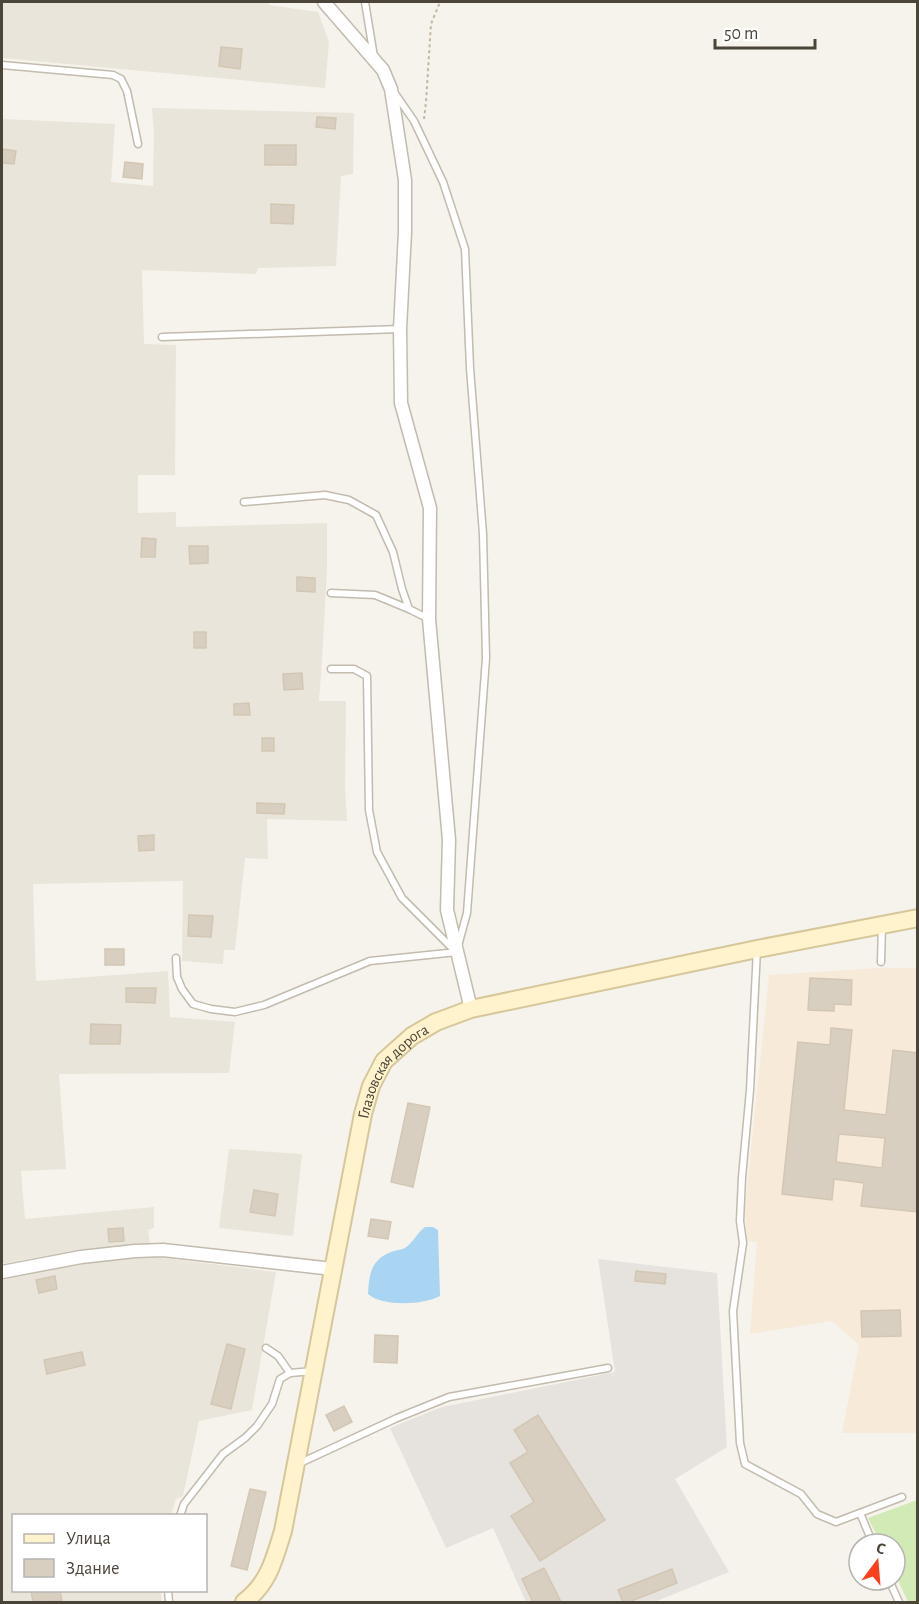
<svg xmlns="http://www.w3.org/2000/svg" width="919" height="1604" font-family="'Alegreya Sans',sans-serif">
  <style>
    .residential { fill: #eae5da }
    .commercial { fill: #f7ead8 }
    .industrial { fill: #e6e2dd }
    .green { fill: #d2eab5 }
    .water { fill: #a9d4f2 }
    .building { fill: #d8cfc1; stroke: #d3c7b4; stroke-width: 1.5; fill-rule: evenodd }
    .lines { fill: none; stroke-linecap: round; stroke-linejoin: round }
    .lane-casing { stroke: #c2bbae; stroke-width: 9 }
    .street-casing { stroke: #c2bbae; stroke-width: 15 }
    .secondary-casing { stroke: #d6c79b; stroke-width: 20 }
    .path { stroke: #c4b79f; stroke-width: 2; stroke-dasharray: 3 3; stroke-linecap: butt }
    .lane { stroke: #fff; stroke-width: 6 }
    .street { stroke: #fff; stroke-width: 12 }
    .secondary { stroke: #fff3cd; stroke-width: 16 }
    .labels { text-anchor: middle; stroke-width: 4.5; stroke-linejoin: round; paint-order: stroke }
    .street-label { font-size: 16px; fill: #4b4439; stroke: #fff }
  </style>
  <rect width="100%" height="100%" fill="#f6f3ec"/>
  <g class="residential">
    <polygon points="2,2 268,2 269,5 318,12 329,42 325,88 2,58"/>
    <polygon points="152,108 354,113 353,174 341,176 336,266 258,268 256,274 142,270 144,344 176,345 175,475 138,475 138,513 176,512 176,527 327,523 327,570 322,660 319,701 346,701 345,788 347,821 267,819 268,859 245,858 235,950 224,950 223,964 182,961 183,881 33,884 36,981 168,971 170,1017 235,1022 229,1073 59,1074 66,1169 21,1171 25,1219 154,1207 154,1228 148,1230 150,1243 27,1259 2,1264 2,119 115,124 111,182 153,186 154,133"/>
    <polygon points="229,1149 302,1154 293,1236 219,1228"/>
    <polygon points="118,1257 156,1257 276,1272 252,1410 199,1421 183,1496 176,1499 171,1515 14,1516 14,1590 161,1591 162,1602 2,1602 2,1279 61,1264"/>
  </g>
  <polygon class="commercial" points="880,968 917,968 917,1433 842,1433 859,1345 832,1321 750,1334 757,1242 747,1241 745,1209 769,975"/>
  <polygon class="industrial" points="598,1259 717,1273 727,1447 675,1479 729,1572 654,1602 526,1602 493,1528 446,1548 390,1428 442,1407 615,1372"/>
  <polygon class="green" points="917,1500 917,1602 908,1602 895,1574 895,1544 881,1544 868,1518"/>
  <path class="water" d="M425 1227H433L438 1230 440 1296C424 1305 382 1307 368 1294 369 1274 371 1260 391 1252 396 1250 401 1250 405 1248 413 1243 416 1234 425 1227Z"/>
  <g class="building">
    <polygon points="221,47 242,49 240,69 219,66"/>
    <polygon points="317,117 336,118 335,129 316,127"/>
    <rect x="265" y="145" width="31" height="20"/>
    <polygon points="2,149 16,151 14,164 2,163"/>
    <polygon points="125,162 143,164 142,179 123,177"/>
    <polygon points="271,204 294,205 293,224 271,223"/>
    <polygon points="142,538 156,539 155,557 141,557"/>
    <polygon points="189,546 208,546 208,563 190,564"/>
    <polygon points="297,577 315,578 315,592 297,591"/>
    <rect x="194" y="632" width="12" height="16"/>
    <polygon points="302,673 303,689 284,690 283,674"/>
    <polygon points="249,703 250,715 234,715 234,704"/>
    <rect x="262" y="738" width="12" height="13"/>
    <polygon points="257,803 285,804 284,814 257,813"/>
    <polygon points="154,835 154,850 139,851 138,836"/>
    <polygon points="189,915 213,916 211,937 188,936"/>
    <rect x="105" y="949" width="19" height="16"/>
    <polygon points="810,978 852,980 851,1005 834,1004 834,1011 808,1010"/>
    <polygon points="126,988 156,988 155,1003 126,1002"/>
    <polygon points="91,1024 121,1025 120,1044 90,1044"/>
    <path d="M831 1028 852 1030 844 1110 886 1115 893 1050 918 1053V1212L861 1206 864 1183 834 1179 832 1200 782 1194 798 1042 830 1045ZM839 1134 885 1138 882 1168 836 1162Z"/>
    <polygon points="408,1103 430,1107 413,1187 391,1182"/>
    <polygon points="254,1190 278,1194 275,1216 250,1212"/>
    <polygon points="371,1219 391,1222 388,1239 368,1236"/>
    <polygon points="123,1228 124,1241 109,1242 108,1229"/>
    <polygon points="636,1271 666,1274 665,1284 635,1281"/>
    <polygon points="55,1276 57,1289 39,1293 36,1280"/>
    <polygon points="900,1310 901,1336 862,1337 861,1311"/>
    <polygon points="375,1335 398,1336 397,1363 374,1362"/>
    <polygon points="227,1344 245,1349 231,1409 211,1404"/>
    <polygon points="82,1352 85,1365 47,1374 44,1360"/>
    <polygon points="344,1406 352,1422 334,1431 326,1415"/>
    <polygon points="538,1415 605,1520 540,1561 511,1516 534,1502 510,1463 528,1452 514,1430"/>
    <polygon points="250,1489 266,1492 247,1570 231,1566"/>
    <polygon points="544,1568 561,1602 533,1602 522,1579"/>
    <polygon points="672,1569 677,1583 629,1602 623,1602 618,1590"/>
    <polygon points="31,1590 60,1590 62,1601 33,1602"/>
  </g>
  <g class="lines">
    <defs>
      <g id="lane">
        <polyline points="365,2 374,57"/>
        <polyline points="2,65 113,75 121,79 127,91 138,144"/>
        <polyline points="396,95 414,121 443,182 465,249 470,368 483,534 486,658 467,913 458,946"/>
        <polyline points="162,337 400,329"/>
        <polyline points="244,502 325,495 349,500 376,515 393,552 402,589 409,609 429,619"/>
        <polyline points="331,593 375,595 409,609"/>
        <polyline points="331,669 354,669 367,676 369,810 377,852 402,898 454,950"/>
        <polyline points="757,949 750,1090 742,1177 740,1221 743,1243 733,1311 740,1443 745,1464 801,1494 817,1514 836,1522 902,1497"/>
        <polyline points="176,958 177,977 182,989 193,1004 211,1009 235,1012 264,1005 370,961 457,952"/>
        <polyline points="881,962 882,926"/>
        <polyline points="266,1348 278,1356 290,1373"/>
        <polyline points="298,1464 397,1418 449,1397 608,1368"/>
        <polyline points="860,1513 873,1544"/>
        <polyline points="180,1516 184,1504 223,1454 245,1438 257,1426 272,1404 280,1379 290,1373 313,1371"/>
        <polyline points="889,1580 899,1602"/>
        <polyline points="168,1590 169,1602"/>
      </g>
      <g id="street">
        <polyline points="324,2 383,70 391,89 405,180 405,232 400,329 401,403 430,508 429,619 449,840 447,910 471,1009"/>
        <polyline points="2,1272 81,1257 135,1251 163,1250 333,1269"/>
      </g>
      <g id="secondary">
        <path id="s1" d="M244 1602C269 1583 274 1560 283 1531L363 1114 371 1086 384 1061 412 1036 436 1022 471 1009 757 949 918 918"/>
      </g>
    </defs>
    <use href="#lane" class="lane-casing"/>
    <use href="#street" class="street-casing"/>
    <use href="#secondary" class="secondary-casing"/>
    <polyline class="path" points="424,119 426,102 431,24 440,2"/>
    <use href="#lane" class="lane"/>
    <use href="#street" class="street"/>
    <use href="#secondary" class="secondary"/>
  </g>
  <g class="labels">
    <g class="street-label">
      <text dy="6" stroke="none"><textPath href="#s1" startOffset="561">Глазовская дорога</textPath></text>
    </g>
  </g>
  <rect width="919" height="1604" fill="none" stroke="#4b4439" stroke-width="6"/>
  <rect x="12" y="1514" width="195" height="78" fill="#ffffff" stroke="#b7b4b0" stroke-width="1.5"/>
  <rect x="24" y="1534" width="30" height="9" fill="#fff3cd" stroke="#b7b4b0" stroke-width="1.5"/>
  <text x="66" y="1544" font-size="18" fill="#4b4439">Улица</text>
  <rect x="24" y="1559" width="30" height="18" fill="#d8cfc1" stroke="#b7b4b0" stroke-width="1.5"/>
  <text x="66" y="1574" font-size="18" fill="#4b4439">Здание</text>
  <g transform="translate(877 1562) rotate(16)"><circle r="28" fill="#ffffff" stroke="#b7b4b0" stroke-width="1.5"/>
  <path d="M0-4.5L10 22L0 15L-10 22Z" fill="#fc3f1d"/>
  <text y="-9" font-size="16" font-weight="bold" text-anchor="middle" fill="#4b4439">С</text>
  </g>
  <path d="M715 39v9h100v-9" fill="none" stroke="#4b4439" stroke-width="3"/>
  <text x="724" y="39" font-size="18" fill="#4b4439" stroke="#ffffff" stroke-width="4.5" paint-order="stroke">50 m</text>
</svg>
